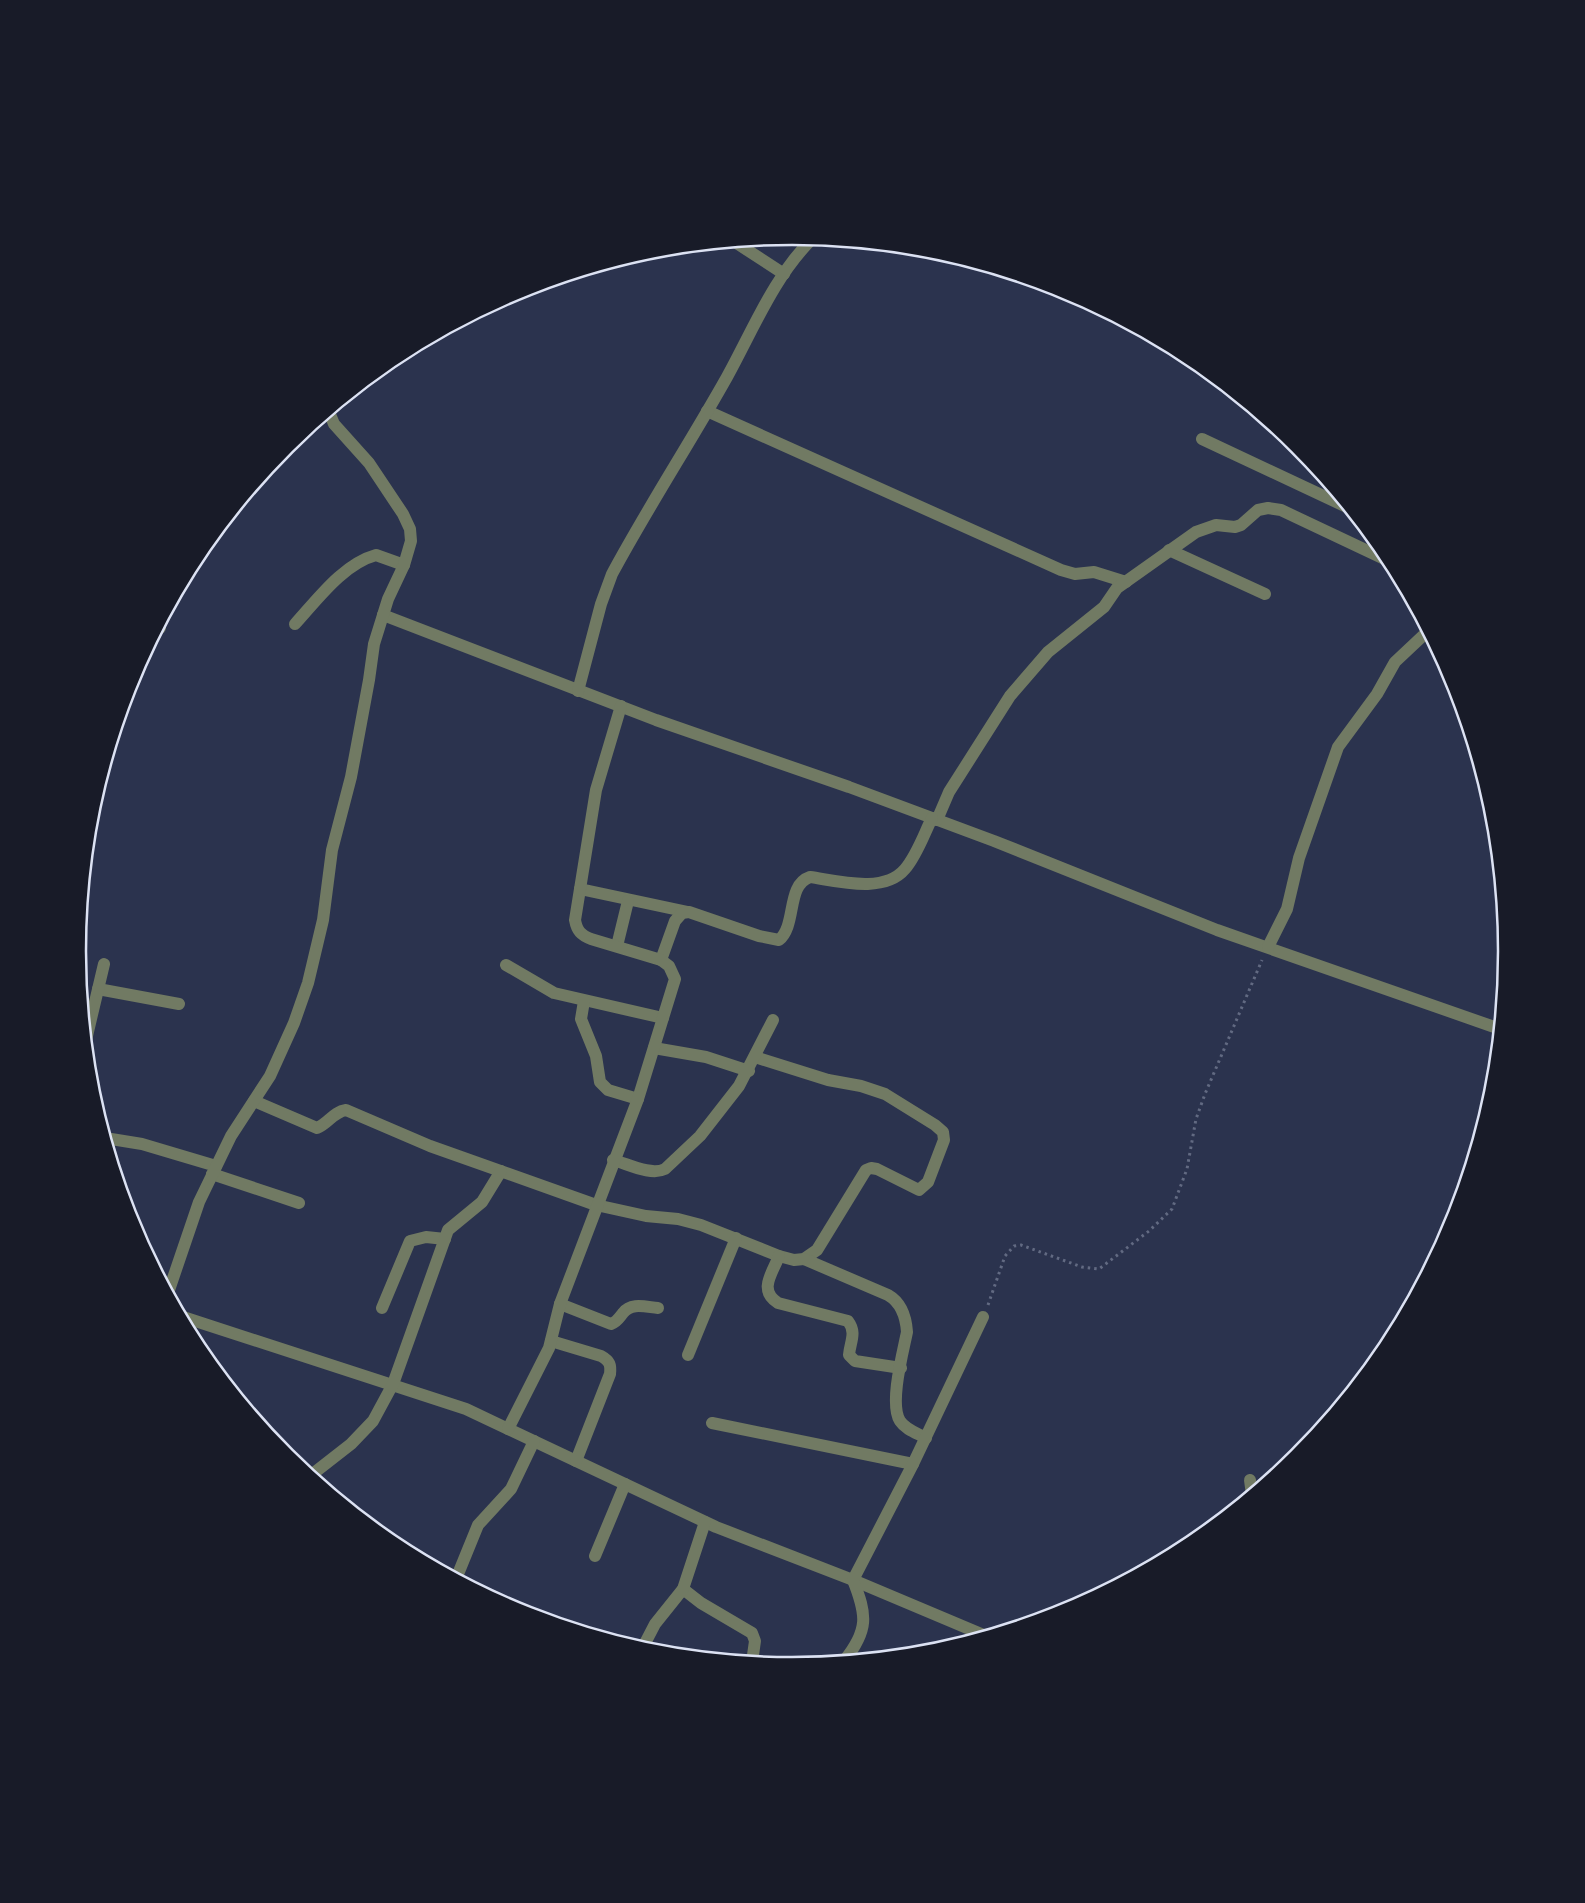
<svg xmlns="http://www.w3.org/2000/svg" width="1585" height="1903" font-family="'Source Sans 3',sans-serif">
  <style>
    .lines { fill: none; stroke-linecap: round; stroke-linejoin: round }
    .path { stroke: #626a82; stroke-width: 3; stroke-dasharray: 2.5 4; stroke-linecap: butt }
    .minor { stroke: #717a63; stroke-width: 12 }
    .rim { fill: none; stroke: #dce2f3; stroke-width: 2.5 }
  </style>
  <rect width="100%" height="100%" fill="#2b334e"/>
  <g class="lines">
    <polyline class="path" points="988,1305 1005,1256 1014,1246 1021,1245 1082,1267 1099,1269 1149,1231 1172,1209 1187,1169 1196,1119 1205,1094 1262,960"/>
    <g class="minor">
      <polyline points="735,242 784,274"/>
      <polyline points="707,411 1061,570 1075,574 1094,572 1126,582"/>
      <polyline points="1202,439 1349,508"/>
      <polyline points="1169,550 1265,594"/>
      <polyline points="383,615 656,720 849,787 994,841 1217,930 1500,1029"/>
      <path d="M295 624C317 600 343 564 376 555L404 565"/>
      <polyline points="159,627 160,628"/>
      <path d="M578 691 601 604 612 574C648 507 690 443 727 377 753 330 774 276 813 238"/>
      <polyline points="937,820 949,792 1010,696 1048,652 1104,607 1117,588 1196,532 1216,525 1235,527 1241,525 1258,510 1268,508 1281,510 1391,562"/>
      <polyline points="580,889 688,912"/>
      <polyline points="617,946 628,901"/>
      <polyline points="1268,947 1287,909 1299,858 1338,747 1377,694 1395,662 1428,631"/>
      <path d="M661 960 675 921 682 913 689 912 759 936 779 940C797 925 786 885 810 877 838 881 884 894 905 869 917 855 924 834 932 818"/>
      <polyline points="506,965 554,993 663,1018"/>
      <polyline points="98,989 179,1004"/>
      <polyline points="584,1001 581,1019 596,1056 600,1082 608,1090 638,1099"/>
      <polyline points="86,1040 104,964"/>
      <polyline points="654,1048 706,1057 749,1071"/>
      <path d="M254 1101 317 1128C329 1123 333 1112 346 1110L430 1146 596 1205 646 1216 678 1219 701 1225 779 1256 794 1260 804 1259 817 1250 866 1170 871 1168 877 1169 919 1190 928 1182 944 1140 943 1132 935 1125 885 1094 861 1086 828 1080 755 1057"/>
      <polyline points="105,1138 142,1144 216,1166"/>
      <path d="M613 1160C628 1164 651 1176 665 1169L700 1136 739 1086 773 1020"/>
      <polyline points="212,1174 299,1203"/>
      <path d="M779 1256C772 1274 758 1290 778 1303L848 1321C857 1333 850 1342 849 1355L855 1361 901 1368"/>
      <path d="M804 1259 888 1295C902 1303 906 1317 907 1332 903 1352 889 1404 900 1421 906 1430 917 1433 926 1438"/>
      <polyline points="168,1293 199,1202 231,1136 270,1076 294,1023 308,983 323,920 332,850 351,777 369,680 374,644 388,599 404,565 411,541 410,529 403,514 369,463 334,424 329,412"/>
      <path d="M560 1304 611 1324C617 1322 619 1318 623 1313 631 1302 646 1307 658 1308"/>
      <polyline points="382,1308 410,1241 426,1237 445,1239"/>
      <polyline points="180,1316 466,1409 716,1527 853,1580 986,1636"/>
      <path d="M551 1341 601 1356C610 1361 611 1365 610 1374L576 1461"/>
      <polyline points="688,1355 736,1238"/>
      <polyline points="712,1423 913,1464"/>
      <path d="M508 1429 549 1348 560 1304 638 1099 675 979 669 966 661 960 591 939C581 935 577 931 575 920L596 790 621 706"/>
      <polyline points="310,1476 351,1444 373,1421 393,1384 448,1230 482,1202 501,1171"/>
      <polyline points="1250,1480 1252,1495"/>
      <polyline points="595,1556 625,1484"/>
      <polyline points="456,1579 478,1525 511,1489 534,1441"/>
      <polyline points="683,1589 701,1603 752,1633 755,1641 752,1662"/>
      <polyline points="642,1649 655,1624 683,1589 705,1522"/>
      <path d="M844 1661C869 1630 867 1615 853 1580L913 1464 983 1317"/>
    </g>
  </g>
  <path d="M0 0H1585V1903H0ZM86 951a706 706 0 1 1 1412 0a706 706 0 1 1-1412 0Z" fill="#181b28" fill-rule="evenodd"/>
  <path class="rim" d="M86 951a706 706 0 1 1 1412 0a706 706 0 1 1-1412 0Z"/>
</svg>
